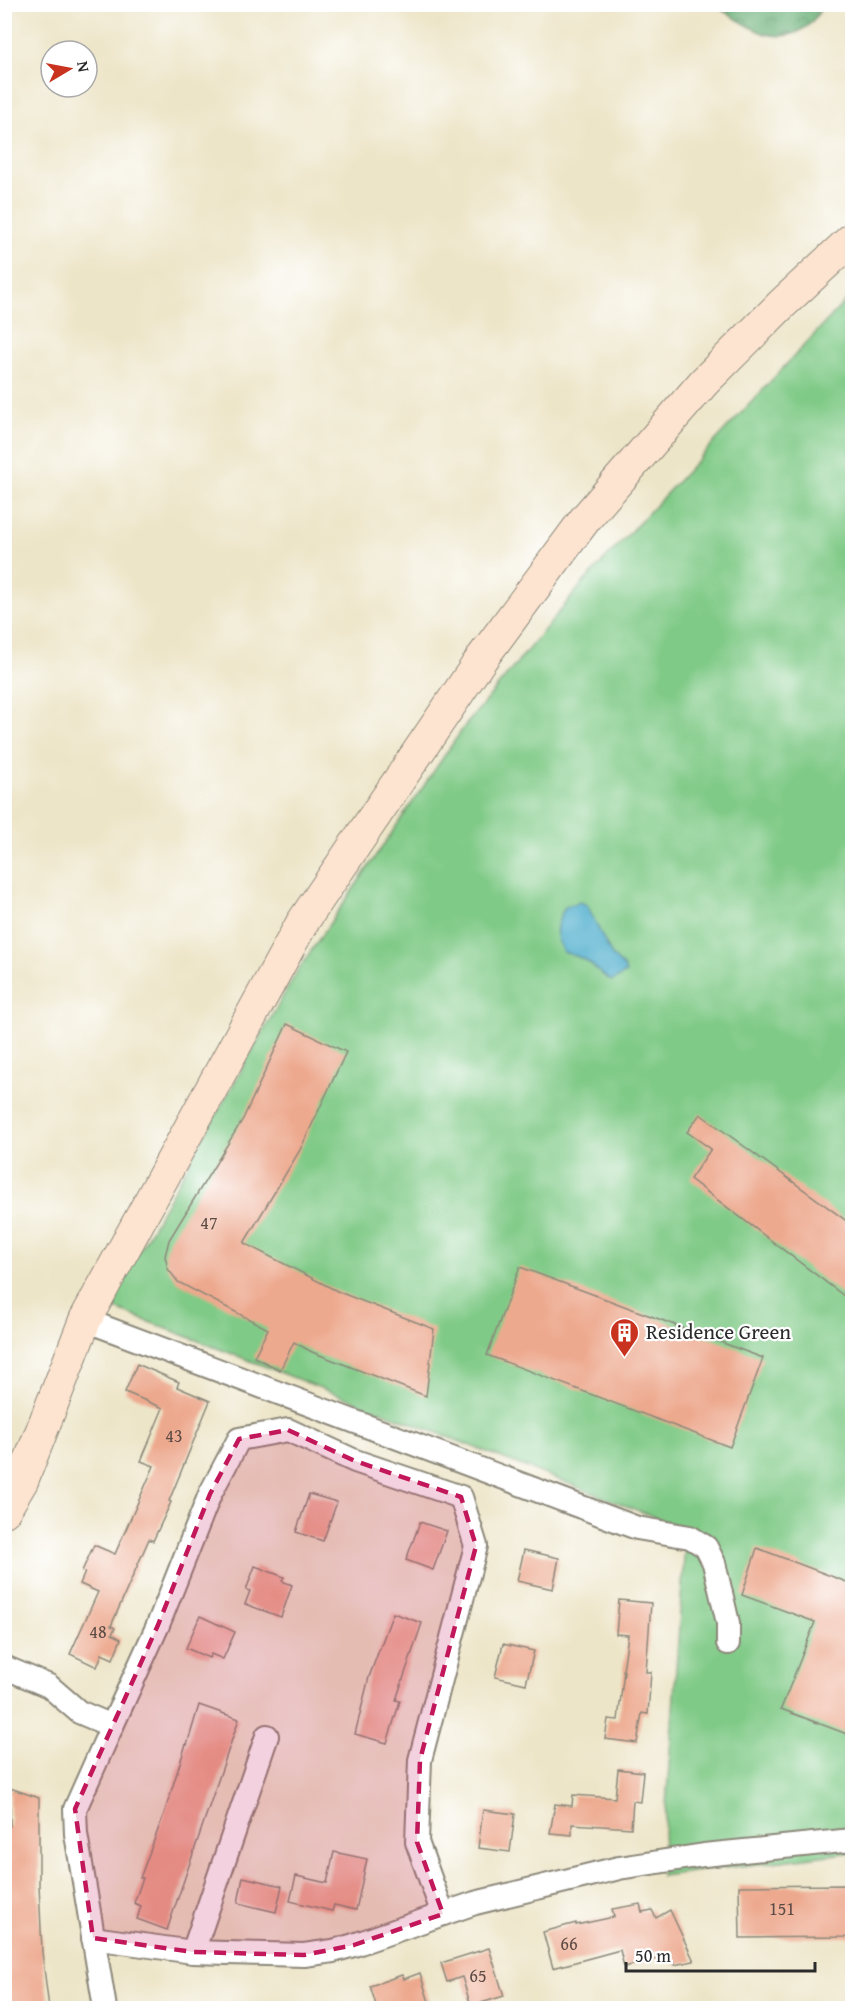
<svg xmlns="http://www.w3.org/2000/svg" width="857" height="2013" font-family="'Gentium Book Plus',serif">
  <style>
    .green { fill: #80ca87; stroke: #567a59; stroke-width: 1.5 }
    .forest { fill: url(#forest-crowns); stroke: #4a6c50; stroke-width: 1.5 }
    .water { fill: #4eadcc; stroke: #3c6c7c; stroke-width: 1.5 }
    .building { fill: #eda98e }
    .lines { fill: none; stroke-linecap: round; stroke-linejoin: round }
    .street-casing { stroke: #8c887a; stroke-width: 26 }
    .secondary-casing { stroke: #8c887a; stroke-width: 34 }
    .street { stroke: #fff; stroke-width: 22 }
    .secondary { stroke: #fde4d0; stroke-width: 32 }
    .marked { fill: #c2185b; fill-opacity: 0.2; stroke: #c2185b; stroke-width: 4.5; stroke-dasharray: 12 8; stroke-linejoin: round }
    .labels { text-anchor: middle; stroke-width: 4.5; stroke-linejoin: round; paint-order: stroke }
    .number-label { font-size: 18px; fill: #5c4a44 }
    .poi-label { font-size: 21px; fill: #2b2b2b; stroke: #fff; text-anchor: start }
  </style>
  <defs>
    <pattern id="forest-crowns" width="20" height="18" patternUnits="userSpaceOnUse" patternTransform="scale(1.5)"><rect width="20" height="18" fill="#68ae74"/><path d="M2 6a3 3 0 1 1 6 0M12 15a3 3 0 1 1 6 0" fill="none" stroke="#568e5f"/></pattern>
  </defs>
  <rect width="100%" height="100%" fill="#fff"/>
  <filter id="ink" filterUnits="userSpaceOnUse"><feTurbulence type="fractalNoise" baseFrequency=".0167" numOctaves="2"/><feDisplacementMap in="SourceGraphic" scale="12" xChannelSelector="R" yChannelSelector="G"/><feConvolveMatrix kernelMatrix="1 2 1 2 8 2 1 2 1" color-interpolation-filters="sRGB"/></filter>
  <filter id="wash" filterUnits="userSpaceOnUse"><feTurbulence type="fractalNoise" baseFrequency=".008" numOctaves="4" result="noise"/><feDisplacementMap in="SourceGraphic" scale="24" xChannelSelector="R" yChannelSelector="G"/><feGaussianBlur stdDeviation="1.35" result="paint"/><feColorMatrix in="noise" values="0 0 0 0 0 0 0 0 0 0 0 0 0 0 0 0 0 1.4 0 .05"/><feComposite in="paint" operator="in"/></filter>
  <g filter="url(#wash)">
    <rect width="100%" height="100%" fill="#ede5c8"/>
    <polygon class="green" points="852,294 852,1852 661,1876 686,1529 108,1306 298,970 464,727 583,583"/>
    <path class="forest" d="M713 5H822C813 29 792 40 766 34 755 32 725 11 713 5Z"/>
    <path class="water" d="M580 902 587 905 607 946 613 957 624 967 626 973 612 981C604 977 600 973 593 966 585 958 573 955 563 952 553 932 555 926 565 907Z"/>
    <g id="blocks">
      <g class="building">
        <polygon points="287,1024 346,1052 300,1150 244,1243 339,1292 434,1329 426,1396 312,1352 294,1342 280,1370 254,1357 268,1329 178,1282 168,1269 165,1256 169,1240 243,1119"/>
        <polygon points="700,1114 852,1225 852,1302 690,1179 711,1149 687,1132"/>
        <polygon points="520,1267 763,1358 730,1447 487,1355"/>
        <polygon points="137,1364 179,1382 177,1387 210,1401 169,1501 171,1502 153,1541 149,1539 111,1626 115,1628 112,1634 121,1639 113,1659 102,1654 97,1667 70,1654 98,1592 80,1584 85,1572 82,1571 94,1545 115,1554 154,1466 141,1461 163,1408 125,1392"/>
        <polygon points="309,1494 337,1502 323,1541 296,1532"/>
        <polygon points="420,1522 447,1531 433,1570 406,1560"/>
        <polygon points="757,1548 852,1584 852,1736 781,1709 815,1622 742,1595"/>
        <polygon points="524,1550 559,1558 553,1589 517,1581"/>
        <polygon points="255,1566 284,1577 282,1581 292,1585 281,1617 245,1604 250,1591 246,1590"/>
        <polygon points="619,1600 651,1603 646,1672 651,1672 648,1714 642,1713 637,1743 605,1739 608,1719 618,1720 624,1671 623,1671 628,1635 616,1634"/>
        <polygon points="393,1613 422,1623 396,1700 400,1701 387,1743 355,1734 369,1677"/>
        <polygon points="200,1616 235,1632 223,1659 211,1654 209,1658 186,1648"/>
        <polygon points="503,1644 534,1651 526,1684 495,1677"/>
        <polygon points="199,1705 239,1719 167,1930 137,1919 141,1906 134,1903 143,1878 140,1878 165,1811 186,1744 187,1745"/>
        <polygon points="618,1769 643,1772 640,1802 633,1801 631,1828 572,1824 572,1835 550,1833 555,1804 572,1806 573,1795 615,1798"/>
        <polygon points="10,1788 39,1798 39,1884 42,1952 49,2008 8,2008 4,1981 4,1826 10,1826"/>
        <polygon points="483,1810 515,1814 510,1852 478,1848"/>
        <polygon points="334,1852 367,1859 356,1910 334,1905 332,1911 290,1901 296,1876 327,1883"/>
        <polygon points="243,1877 282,1886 276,1912 238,1903"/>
        <polygon points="852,1885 852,1937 740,1938 739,1886"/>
        <polygon points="640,1904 642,1912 652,1910 656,1918 670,1910 694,1961 674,1965 670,1956 624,1967 620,1950 553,1968 543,1932 576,1923 576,1925 614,1917 612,1909"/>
        <polygon points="489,1948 504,1996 471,2006 462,1977 447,1982 441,1963"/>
        <polygon points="420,1973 429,2002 410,2008 377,2008 370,1986 402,1975 404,1979"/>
      </g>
    </g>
  </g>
  <g filter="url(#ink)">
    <use href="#blocks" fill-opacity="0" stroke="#8c887a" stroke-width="1.5"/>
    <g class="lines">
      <defs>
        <g id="street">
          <polyline points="85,1320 637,1528 690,1537 706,1547 714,1563 728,1623 728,1643"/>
          <polyline points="4,1667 49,1686 79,1712 112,1726 158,1625 210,1494 239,1439 288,1430 355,1461 461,1497 476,1546 420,1760 417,1842 443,1914 475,1903 619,1868 704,1855 852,1840"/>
          <polyline points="93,1938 193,1952 304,1955 333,1951 354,1945 443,1914"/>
          <polyline points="193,1952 267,1736"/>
          <polyline points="105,2008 76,1834 75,1809 112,1726"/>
        </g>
        <polyline id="secondary" points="4,1511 22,1481 85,1320 302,923 482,658 586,518 704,382 782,304 852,239"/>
      </defs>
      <use href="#street" class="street-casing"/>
      <use href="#secondary" class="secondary-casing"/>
      <use href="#street" class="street"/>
      <use href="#secondary" class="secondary"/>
    </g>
  </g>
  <path class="marked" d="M288 1430 355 1461 461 1497 476 1546 420 1760 417 1842 443 1914 354 1945 304 1955 193 1952 93 1938 75 1809 158 1625 210 1494 239 1439Z"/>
  <defs>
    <symbol id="building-pin" viewBox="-11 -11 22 30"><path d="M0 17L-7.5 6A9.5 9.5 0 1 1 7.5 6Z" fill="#c8321e" stroke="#fff"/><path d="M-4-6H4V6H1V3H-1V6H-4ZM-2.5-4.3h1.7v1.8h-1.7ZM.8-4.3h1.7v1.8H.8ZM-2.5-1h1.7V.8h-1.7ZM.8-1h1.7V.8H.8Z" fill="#fff"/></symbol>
  </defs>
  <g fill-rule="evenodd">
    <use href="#building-pin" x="608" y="1316" width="33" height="45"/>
  </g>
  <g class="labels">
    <g class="number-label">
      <text x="209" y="1229">47</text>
      <text x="174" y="1442">43</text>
      <text x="98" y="1638">48</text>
      <text x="782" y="1915">151</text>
      <text x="569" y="1950">66</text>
      <text x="478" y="1982">65</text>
    </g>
    <g class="poi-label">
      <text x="646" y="1339">Residence Green</text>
    </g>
  </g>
  <rect width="857" height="2013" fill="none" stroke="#fff" stroke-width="24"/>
  <g transform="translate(69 69) rotate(80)"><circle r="28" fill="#ffffff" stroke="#aaaaaa" stroke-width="1.5"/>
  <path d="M0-4.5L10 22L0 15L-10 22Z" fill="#c8321e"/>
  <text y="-9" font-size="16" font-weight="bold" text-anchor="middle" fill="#2b2b2b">N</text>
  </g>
  <path d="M626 1962v9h189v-9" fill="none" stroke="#2b2b2b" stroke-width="3"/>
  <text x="635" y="1962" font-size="18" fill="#2b2b2b" stroke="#ffffff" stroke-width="4.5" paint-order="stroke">50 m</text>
</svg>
